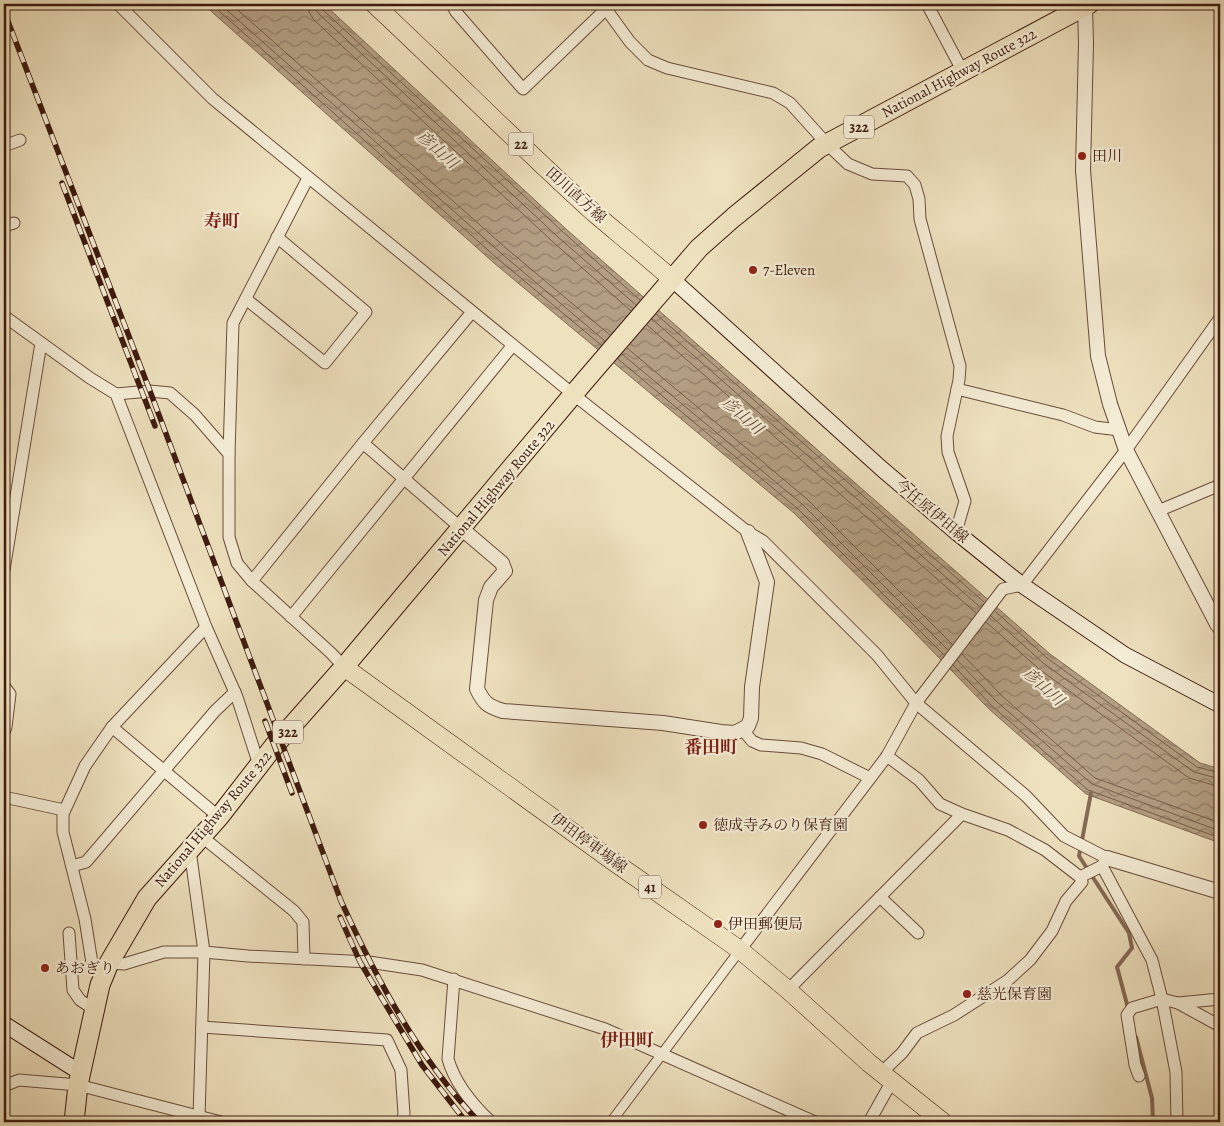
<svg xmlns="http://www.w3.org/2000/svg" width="1224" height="1126" font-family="Alegreya,'Noto Serif JP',serif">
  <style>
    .water { fill: url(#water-waves); stroke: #846a54 }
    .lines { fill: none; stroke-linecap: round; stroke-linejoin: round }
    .shore { stroke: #785c48; stroke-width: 1 }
    .stream { stroke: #846a54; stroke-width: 4 }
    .pedestrian-casing { stroke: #6a4c3b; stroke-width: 11 }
    .minor-casing { stroke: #6a4c3b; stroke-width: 13 }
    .tertiary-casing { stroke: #6a4c3b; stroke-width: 16 }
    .secondary-casing { stroke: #3e1b0f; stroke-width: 17 }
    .primary-casing { stroke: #3e1b0f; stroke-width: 19 }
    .trunk-casing { stroke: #3e1b0f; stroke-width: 21 }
    .pedestrian { stroke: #f4ecd5; stroke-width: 9 }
    .minor { stroke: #f4ecd5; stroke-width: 11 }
    .tertiary { stroke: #f4ecd5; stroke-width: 14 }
    .secondary { stroke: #f4ecd5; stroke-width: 15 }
    .primary { stroke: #eee1be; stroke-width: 18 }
    .trunk { stroke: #eee1be; stroke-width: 19 }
    .rail-casing { stroke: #3e1b0f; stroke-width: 5.5 }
    .rail { stroke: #f4ecd5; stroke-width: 4; stroke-dasharray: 11; stroke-linecap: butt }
    .poi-dot { fill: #8f2418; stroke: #f4ecd5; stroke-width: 2 }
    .labels { text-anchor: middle; stroke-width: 4.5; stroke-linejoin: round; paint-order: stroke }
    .shield { fill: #f4ecd5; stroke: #755a4a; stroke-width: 1 }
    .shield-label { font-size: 14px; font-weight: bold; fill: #3e1b0f }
    .street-label { font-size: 15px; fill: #3e1b0f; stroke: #f4ecd5 }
    .poi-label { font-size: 15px; fill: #3e1b0f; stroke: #f4ecd5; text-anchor: start }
    .water-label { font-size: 16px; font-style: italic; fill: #674937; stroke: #f4ecd5 }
    .quarter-label { font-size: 18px; font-weight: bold; fill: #7a1f14; stroke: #f4ecd5 }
  </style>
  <defs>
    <pattern id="water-waves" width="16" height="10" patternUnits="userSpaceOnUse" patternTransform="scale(1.25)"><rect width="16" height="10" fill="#b29e82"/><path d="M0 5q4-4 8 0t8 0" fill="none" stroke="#928069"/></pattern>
  </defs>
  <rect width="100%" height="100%" fill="#eee1be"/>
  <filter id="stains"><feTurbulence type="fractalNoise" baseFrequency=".004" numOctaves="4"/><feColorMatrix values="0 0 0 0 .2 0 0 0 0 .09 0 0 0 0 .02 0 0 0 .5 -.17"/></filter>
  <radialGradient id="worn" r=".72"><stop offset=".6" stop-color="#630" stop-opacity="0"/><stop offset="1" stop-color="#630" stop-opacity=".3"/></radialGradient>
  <polygon class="water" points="203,4 324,4 566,229 1050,654 1200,763 1220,769 1220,843 1086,794 989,709 910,628 794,513 494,263"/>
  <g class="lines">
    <g class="shore">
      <polyline points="211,4 498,259 601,345"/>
      <polyline points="220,4 502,254 605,341"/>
      <polyline points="231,4 507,249 610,335"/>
      <polyline points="307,4 309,12 314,20 553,242 631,311"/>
      <polyline points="315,4 316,10 319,14 558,237 636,305"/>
      <polyline points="321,4 323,10 563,232 640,300"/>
      <polyline points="656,314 984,602"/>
      <polyline points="652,319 980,607"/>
      <polyline points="647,325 976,613"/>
      <polyline points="627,348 807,499 952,644"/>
      <polyline points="622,354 802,504 948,650"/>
      <polyline points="618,359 798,509 944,655"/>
      <polyline points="995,611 1047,658 1197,767 1220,773"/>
      <polyline points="991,616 1043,663 1194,772 1220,779"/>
      <polyline points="986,622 1039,669 1189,778 1220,787"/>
      <polyline points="962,654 1002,696 1095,778 1220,823"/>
      <polyline points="957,660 996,701 1092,784 1220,831"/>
      <polyline points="953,665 992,706 1088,790 1220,838"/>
    </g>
    <g class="stream">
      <polyline points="1091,793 1079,856 1129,933 1132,948 1117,967 1128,1008"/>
      <polyline points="1136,1037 1152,1098 1153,1122"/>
    </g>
    <defs>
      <polyline id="pedestrian" points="611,1122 740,950"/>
      <g id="minor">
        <polyline points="118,4 213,99 574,395 748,532 763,541 877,655 916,703 1026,796 1064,836 1107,858 1102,866 1080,877"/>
        <polyline points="452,4 456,12 523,89 606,9 604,4"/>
        <polyline points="927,4 962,70"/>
        <polyline points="606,9 630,42 648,60 667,68 773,93 790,103 827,144 848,164 872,174 907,176 915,185 919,199 920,219 960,366 959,380 947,436 948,452 965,501 956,532"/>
        <polyline points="4,146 20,140"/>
        <polyline points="4,226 14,223"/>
        <polyline points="246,299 325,363 366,312 277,237"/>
        <polyline points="4,316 90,378 116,394 206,627 237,697 259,765"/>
        <polyline points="957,389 1063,415 1095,427 1119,430"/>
        <polyline points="116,394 150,391 170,393 195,415 229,454 229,537 237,563 252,581 331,653 344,667"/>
        <polyline points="363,443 462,529"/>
        <polyline points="229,454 233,323 308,178"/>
        <polyline points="1158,511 1220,485"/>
        <polyline points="4,570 41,343"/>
        <polyline points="252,581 363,443 472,312"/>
        <polyline points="291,617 513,345"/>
        <polyline points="4,686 10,694 6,727 4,732"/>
        <polyline points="112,727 219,817"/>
        <polyline points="743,730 752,741 761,745 801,748 822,754 870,778"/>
        <polyline points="4,797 64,810"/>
        <polyline points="201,836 294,911 303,922 304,959"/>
        <polyline points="190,850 204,952 199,1117"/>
        <polyline points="72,866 86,862 215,711 235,692"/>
        <polyline points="1102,866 1152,960 1162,999 1176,1072 1177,1122"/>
        <polyline points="880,897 918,933"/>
        <polyline points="69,933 73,990 80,1000 95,1010"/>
        <polyline points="740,950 887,756 916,703 1003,589 1022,585 1126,450 1220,318"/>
        <polyline points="109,963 124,964 164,952 204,952 248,956 369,962 422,970 605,1029 815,1122"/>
        <polyline points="105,973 96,968 92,963 85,919 63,832 63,814 85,766 112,727 206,627"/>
        <path d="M454 979 448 1059C455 1084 473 1105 491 1122"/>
        <polyline points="788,990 962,814"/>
        <polyline points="1178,1003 1220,999"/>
        <polyline points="202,1027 387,1040 401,1070 404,1114 402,1122"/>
        <polyline points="881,1073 902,1053 917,1033 954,1015 1007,981 1030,960 1052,931 1066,901 1082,882 1080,877 1045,850 1008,830 962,814 940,804 919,780 887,756"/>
        <polyline points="1139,1076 1135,1065 1127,1015 1132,1008 1162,999 1178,1003 1220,1026"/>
        <polyline points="4,1086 19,1080 78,1085 221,1122"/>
        <polyline points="869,1122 892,1081"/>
      </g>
      <g id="tertiary">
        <polyline points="1085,6 1086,43 1083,170 1098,356 1110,404 1126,450 1217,624 1220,628"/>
        <path d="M462 529 502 563 505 571 491 587 486 600 477 689C484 703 487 706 503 711L663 723 721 732 735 733 748 726 751 718 752 687 767 582 748 532"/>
        <polyline points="1107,858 1220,892"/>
      </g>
      <g id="secondary">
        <polyline points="672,279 882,469 956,532 1022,585 1125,655 1220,705"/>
        <polyline points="4,1024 81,1073"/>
      </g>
      <g id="primary">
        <path d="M374 4C448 73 519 145 594 213 620 235 647 257 672 279"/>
        <polyline points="344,667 614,862 740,950 788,990 869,1063 943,1122"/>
      </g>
      <polyline id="trunk" points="74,1122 78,1085 100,985 109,963 147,898 219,817 274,746 344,667 582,384 699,248 734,217 819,148 1089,4"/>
    </defs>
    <use href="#pedestrian" class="pedestrian-casing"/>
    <use href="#minor" class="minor-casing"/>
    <use href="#tertiary" class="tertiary-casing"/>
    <use href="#secondary" class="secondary-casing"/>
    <use href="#primary" class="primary-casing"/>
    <use href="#trunk" class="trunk-casing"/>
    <use href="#pedestrian" class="pedestrian"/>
    <use href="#minor" class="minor"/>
    <use href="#tertiary" class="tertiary"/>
    <use href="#secondary" class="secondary"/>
    <use href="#primary" class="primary"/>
    <use href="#trunk" class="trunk"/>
    <defs>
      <g id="rail">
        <path d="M4 11 150 391 341 901C377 980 419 1059 479 1122"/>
        <polyline points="62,183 155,426"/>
        <polyline points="265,721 292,793"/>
        <polyline points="340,917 360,962 422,1065 466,1122"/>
      </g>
    </defs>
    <use href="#rail" class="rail-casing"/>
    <use href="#rail" class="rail"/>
  </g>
  <g class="poi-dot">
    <circle cx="1082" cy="156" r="5"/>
    <circle cx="753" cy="270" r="5"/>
    <circle cx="703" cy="825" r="5"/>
    <circle cx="718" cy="924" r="5"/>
    <circle cx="45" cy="968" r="5"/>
    <circle cx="967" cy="994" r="5"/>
  </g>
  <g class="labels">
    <g class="shield">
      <rect x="844" y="115.5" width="30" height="23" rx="4"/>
      <rect x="508.5" y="132.5" width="25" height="23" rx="4"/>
      <rect x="273" y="720.5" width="30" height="23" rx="4"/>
      <rect x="639" y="875.5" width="22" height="23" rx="4"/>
    </g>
    <g class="shield-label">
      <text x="859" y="132">322</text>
      <text x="521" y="149">22</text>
      <text x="288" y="737">322</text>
      <text x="650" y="892">41</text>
    </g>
    <g class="street-label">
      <text transform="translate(959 73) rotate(-28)" y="5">National Highway Route 322</text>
      <text transform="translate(576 195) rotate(42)" y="5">田川直方線</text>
      <text transform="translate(496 488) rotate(-50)" y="5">National Highway Route 322</text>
      <text transform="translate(932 511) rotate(40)" y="5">今任原伊田線</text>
      <text transform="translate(213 819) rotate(-50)" y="5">National Highway Route 322</text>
      <text transform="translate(589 843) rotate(36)" y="5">伊田停車場線</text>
    </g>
    <g class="poi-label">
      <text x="1092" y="161">田川</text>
      <text x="763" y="275">7-Eleven</text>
      <text x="713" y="830">徳成寺みのり保育園</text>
      <text x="728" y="929">伊田郵便局</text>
      <text x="55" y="973">あおぎり</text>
      <text x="977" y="999">慈光保育園</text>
    </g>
    <g class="water-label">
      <text transform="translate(438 149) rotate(42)" y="6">彦山川</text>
      <text transform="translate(743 415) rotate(41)" y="6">彦山川</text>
      <text transform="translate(1044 686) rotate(42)" y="6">彦山川</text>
    </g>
    <g class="quarter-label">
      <text x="222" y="227">寿町</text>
      <text x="711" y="753">番田町</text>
      <text x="627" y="1046">伊田町</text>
    </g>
  </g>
  <rect width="1224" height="1126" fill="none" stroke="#eee1be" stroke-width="20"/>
  <rect x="5" y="5" width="1214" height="1116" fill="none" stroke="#3e1b0f" stroke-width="2.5"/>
  <rect x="10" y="10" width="1204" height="1106" fill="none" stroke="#3e1b0f"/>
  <rect width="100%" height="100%" filter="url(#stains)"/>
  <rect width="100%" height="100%" fill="url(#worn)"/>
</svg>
